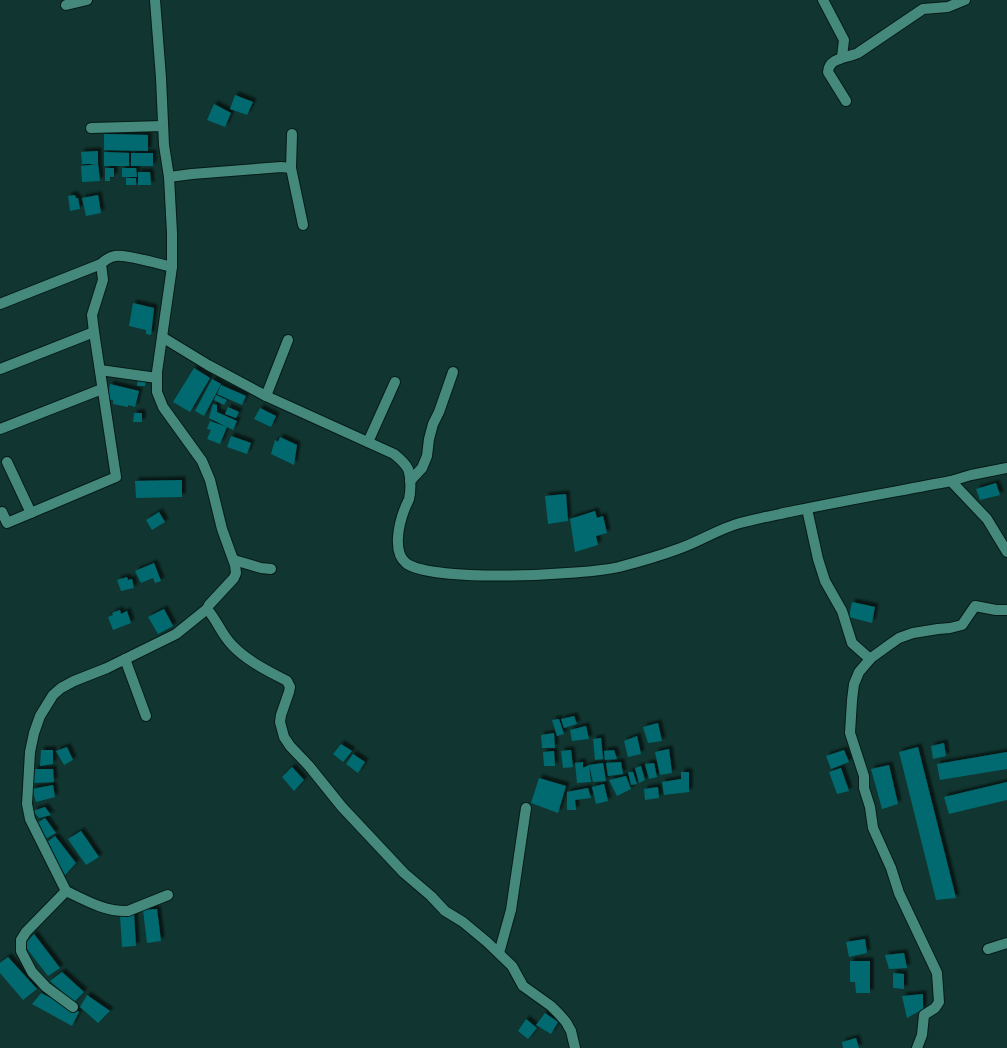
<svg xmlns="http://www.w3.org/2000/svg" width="1007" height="1048" font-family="Merriweather,serif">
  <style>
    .building { fill: #006a6f; filter: url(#shadow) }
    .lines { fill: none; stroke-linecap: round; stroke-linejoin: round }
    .minor-casing { stroke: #051b17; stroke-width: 12 }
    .minor { stroke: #45897d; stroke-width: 10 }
  </style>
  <defs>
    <filter id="shadow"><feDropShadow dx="3.5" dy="-3.5" stdDeviation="1" flood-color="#0009"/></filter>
  </defs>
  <rect width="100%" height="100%" fill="#113530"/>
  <g class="building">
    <polygon points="235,95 253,102 247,115 230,109"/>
    <polygon points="214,104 231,113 225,127 207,120"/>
    <polygon points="104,134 148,135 148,151 104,150"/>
    <polygon points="98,151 98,164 82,164 81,152"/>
    <polygon points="104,152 129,153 129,166 104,166"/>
    <rect x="131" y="153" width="22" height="13"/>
    <polygon points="98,164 100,181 82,182 81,166"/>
    <polygon points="105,168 114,168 114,177 110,177 110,181 105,181"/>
    <polygon points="122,168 136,168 137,177 122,177"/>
    <polygon points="138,172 150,172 151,185 138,185"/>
    <rect x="126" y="178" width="10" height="7"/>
    <polygon points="75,195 76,198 78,198 80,209 70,211 68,196"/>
    <polygon points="98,195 101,213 86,216 82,198"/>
    <polygon points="133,303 154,308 151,335 146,334 146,330 129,326"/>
    <polygon points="194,368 210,378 190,412 173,402"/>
    <polygon points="138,379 146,379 145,386 137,386"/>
    <polygon points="212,379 221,384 204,416 195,411"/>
    <polygon points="110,384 139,391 135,407 128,405 128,407 113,404 113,400 107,399"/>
    <polygon points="221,385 246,396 242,405 217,394"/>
    <polygon points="216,395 227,400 224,405 214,400"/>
    <polygon points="213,404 217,405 217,412 237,421 233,430 209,418"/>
    <polygon points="228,407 239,412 236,418 225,414"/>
    <polygon points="260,408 276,416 271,427 254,419"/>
    <polygon points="134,413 142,413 142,422 133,422"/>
    <polygon points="210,421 227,427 220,444 207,439 211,430 207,429"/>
    <polygon points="231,436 251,443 247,454 227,447"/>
    <polygon points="280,437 297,445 294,465 271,454 275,440 278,442"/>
    <polygon points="182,480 182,497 136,498 135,481"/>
    <polygon points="996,483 1000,495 980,500 976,489"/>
    <polygon points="566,494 568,521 548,524 545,496"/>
    <polygon points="595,511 597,518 603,516 607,533 596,536 598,545 575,552 570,519"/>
    <polygon points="159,512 165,522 152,530 146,520"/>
    <polygon points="154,563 161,581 155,583 153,578 141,583 135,571"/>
    <polygon points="127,577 128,580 132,579 134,588 121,591 117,580"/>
    <polygon points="852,602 875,607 872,623 849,617"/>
    <polygon points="164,609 173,626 158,634 148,617"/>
    <polygon points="120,610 121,614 127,611 131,623 113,630 108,617 113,615 112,613"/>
    <polygon points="574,716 577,724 564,728 561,719"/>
    <polygon points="559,719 564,734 557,736 552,720"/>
    <polygon points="658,723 662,741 648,743 643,727"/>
    <polygon points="586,726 589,739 572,741 570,730"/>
    <polygon points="554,733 555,748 542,748 541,735"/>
    <polygon points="637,736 641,754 628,757 624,741"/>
    <polygon points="601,738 603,759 595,760 593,739"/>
    <polygon points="944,743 946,756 933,759 931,746"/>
    <polygon points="341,744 352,751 343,762 333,754"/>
    <polygon points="67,747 73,760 64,765 56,751"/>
    <polygon points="918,747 956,898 936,900 899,752"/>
    <polygon points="669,749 672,773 660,775 655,752"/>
    <polygon points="41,750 53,750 53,764 40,766"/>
    <polygon points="571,750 573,767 563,768 561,751"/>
    <polygon points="614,750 617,759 605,760 604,751"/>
    <polygon points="844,750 849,762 831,769 826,756"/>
    <polygon points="554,751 555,766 544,766 543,752"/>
    <polygon points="1007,752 1007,769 940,780 937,764"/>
    <polygon points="353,754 365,762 358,773 346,764"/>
    <polygon points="583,762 583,768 589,765 591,782 577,783 575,763"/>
    <polygon points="621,762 623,774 608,776 606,763"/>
    <polygon points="603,763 606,781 593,782 589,765"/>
    <polygon points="654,763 657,777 649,779 645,764"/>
    <polygon points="889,765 898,804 882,809 871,769"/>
    <polygon points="641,766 645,780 639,783 635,768"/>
    <polygon points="292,767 304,780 294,791 282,777"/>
    <polygon points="841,768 849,791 837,794 829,772"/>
    <polygon points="34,769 53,769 54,782 34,783"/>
    <polygon points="628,772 633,772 637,784 631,785"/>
    <polygon points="681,772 689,772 689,792 664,795 662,782 681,779"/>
    <polygon points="626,776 631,789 617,796 609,780"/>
    <polygon points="539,778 566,786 558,813 531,803"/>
    <polygon points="1007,782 1007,800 949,814 944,797"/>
    <polygon points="604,784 608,801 596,804 592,787"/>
    <polygon points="53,785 55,797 36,802 32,789"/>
    <polygon points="658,787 659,798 645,800 644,789"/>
    <polygon points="588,788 591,798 575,800 576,810 567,810 567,792"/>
    <polygon points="45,807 51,815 39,818 33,811"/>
    <polygon points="45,818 56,833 45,839 37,823"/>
    <polygon points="81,831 99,857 86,865 68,839"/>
    <polygon points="55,836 76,863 65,875 46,843"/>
    <polygon points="157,909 161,941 147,943 143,910"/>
    <polygon points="134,914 136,946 122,947 120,915"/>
    <polygon points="34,934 60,968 48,976 24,945"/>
    <polygon points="865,939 867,953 849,957 846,942"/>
    <polygon points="904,953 907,968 889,969 885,955"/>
    <polygon points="8,957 37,989 23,1000 0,973 0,963"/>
    <polygon points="850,961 870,961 870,993 856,993 855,982 850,982"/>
    <polygon points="62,972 84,992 74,1002 50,981"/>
    <polygon points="893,973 904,974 904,989 893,988"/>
    <polygon points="41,993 79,1012 72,1026 32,1004"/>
    <polygon points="923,994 923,1009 907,1018 902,996"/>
    <polygon points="87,995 110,1011 98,1023 80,1007"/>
    <polygon points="545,1013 558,1022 551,1034 536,1025"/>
    <polygon points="526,1019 537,1028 528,1039 518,1031"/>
    <polygon points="856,1038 859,1048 843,1048 842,1042"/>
  </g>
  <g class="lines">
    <defs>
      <g id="minor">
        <polyline points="823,0 844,40 842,57"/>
        <polyline points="66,5 87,0"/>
        <path d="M846 101 828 72C829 57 848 58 858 53L923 9 948 7 965 0"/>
        <polyline points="91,128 163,126"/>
        <polyline points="292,134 291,168 303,225"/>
        <polyline points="169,177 192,174 281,167 291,168"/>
        <path d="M0 304 101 264C105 260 109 257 115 256 126 254 159 264 172 267"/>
        <path d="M162 337 208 365 266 396 394 454C399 458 405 463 408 469 411 477 411 491 409 499 408 502 406 505 405 508 399 523 392 552 406 563 432 583 585 575 619 567 638 562 659 556 678 549 699 542 718 529 740 523 758 518 776 515 794 511 846 500 899 491 951 481L971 475 1007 468"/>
        <polyline points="0,369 94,332"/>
        <polyline points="100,370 157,378"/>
        <polyline points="266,396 288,340"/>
        <polyline points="0,429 102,389"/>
        <polyline points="368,442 395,382"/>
        <polyline points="7,462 31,513"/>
        <polyline points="410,481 422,468 427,456 429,439 433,424 439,412 453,372"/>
        <polyline points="951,481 987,519 1007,552"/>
        <polyline points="807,509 818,559 825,581 842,611 852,643 870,659"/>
        <polyline points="0,513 2,512 7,523 116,477 94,332 92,315 103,280 101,264"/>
        <polyline points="234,560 261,568 271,569"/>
        <path d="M207 609C217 620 221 634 232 645 247 661 268 671 287 681L290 687 289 692 281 715 280 722 284 737 290 746 309 766 342 807 404 873 431 896 445 911 463 922 487 942 512 966 523 986 551 1006 559 1014 566 1022 571 1031 575 1048"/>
        <polyline points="125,659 146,716"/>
        <path d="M66 891C85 900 105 912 128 911L168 895"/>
        <polyline points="988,949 1007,943"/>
        <polyline points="499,953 511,910 526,808"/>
        <polyline points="73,1007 46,987 32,972 21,951 21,940 26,932 66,891 30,819 27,804 30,752 34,733 40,716 53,695 61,688 74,681 107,668 176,634 207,609 209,605 234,578 236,573 235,565 222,529 210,480 202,461 163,407 157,392 157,372 172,267 172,233 169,177 164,145 161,78 155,0"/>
        <polyline points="917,1048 922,1035 924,1015 935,1008 939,1002 937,973 899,893 891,868 873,828 870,807 864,788 864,776 850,733 852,700 854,684 859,672 871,658 889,645 899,638 913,633 938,629 950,628 962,625 975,606 996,610 1007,610"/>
      </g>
    </defs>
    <use href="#minor" class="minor-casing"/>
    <use href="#minor" class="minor"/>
  </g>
</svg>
